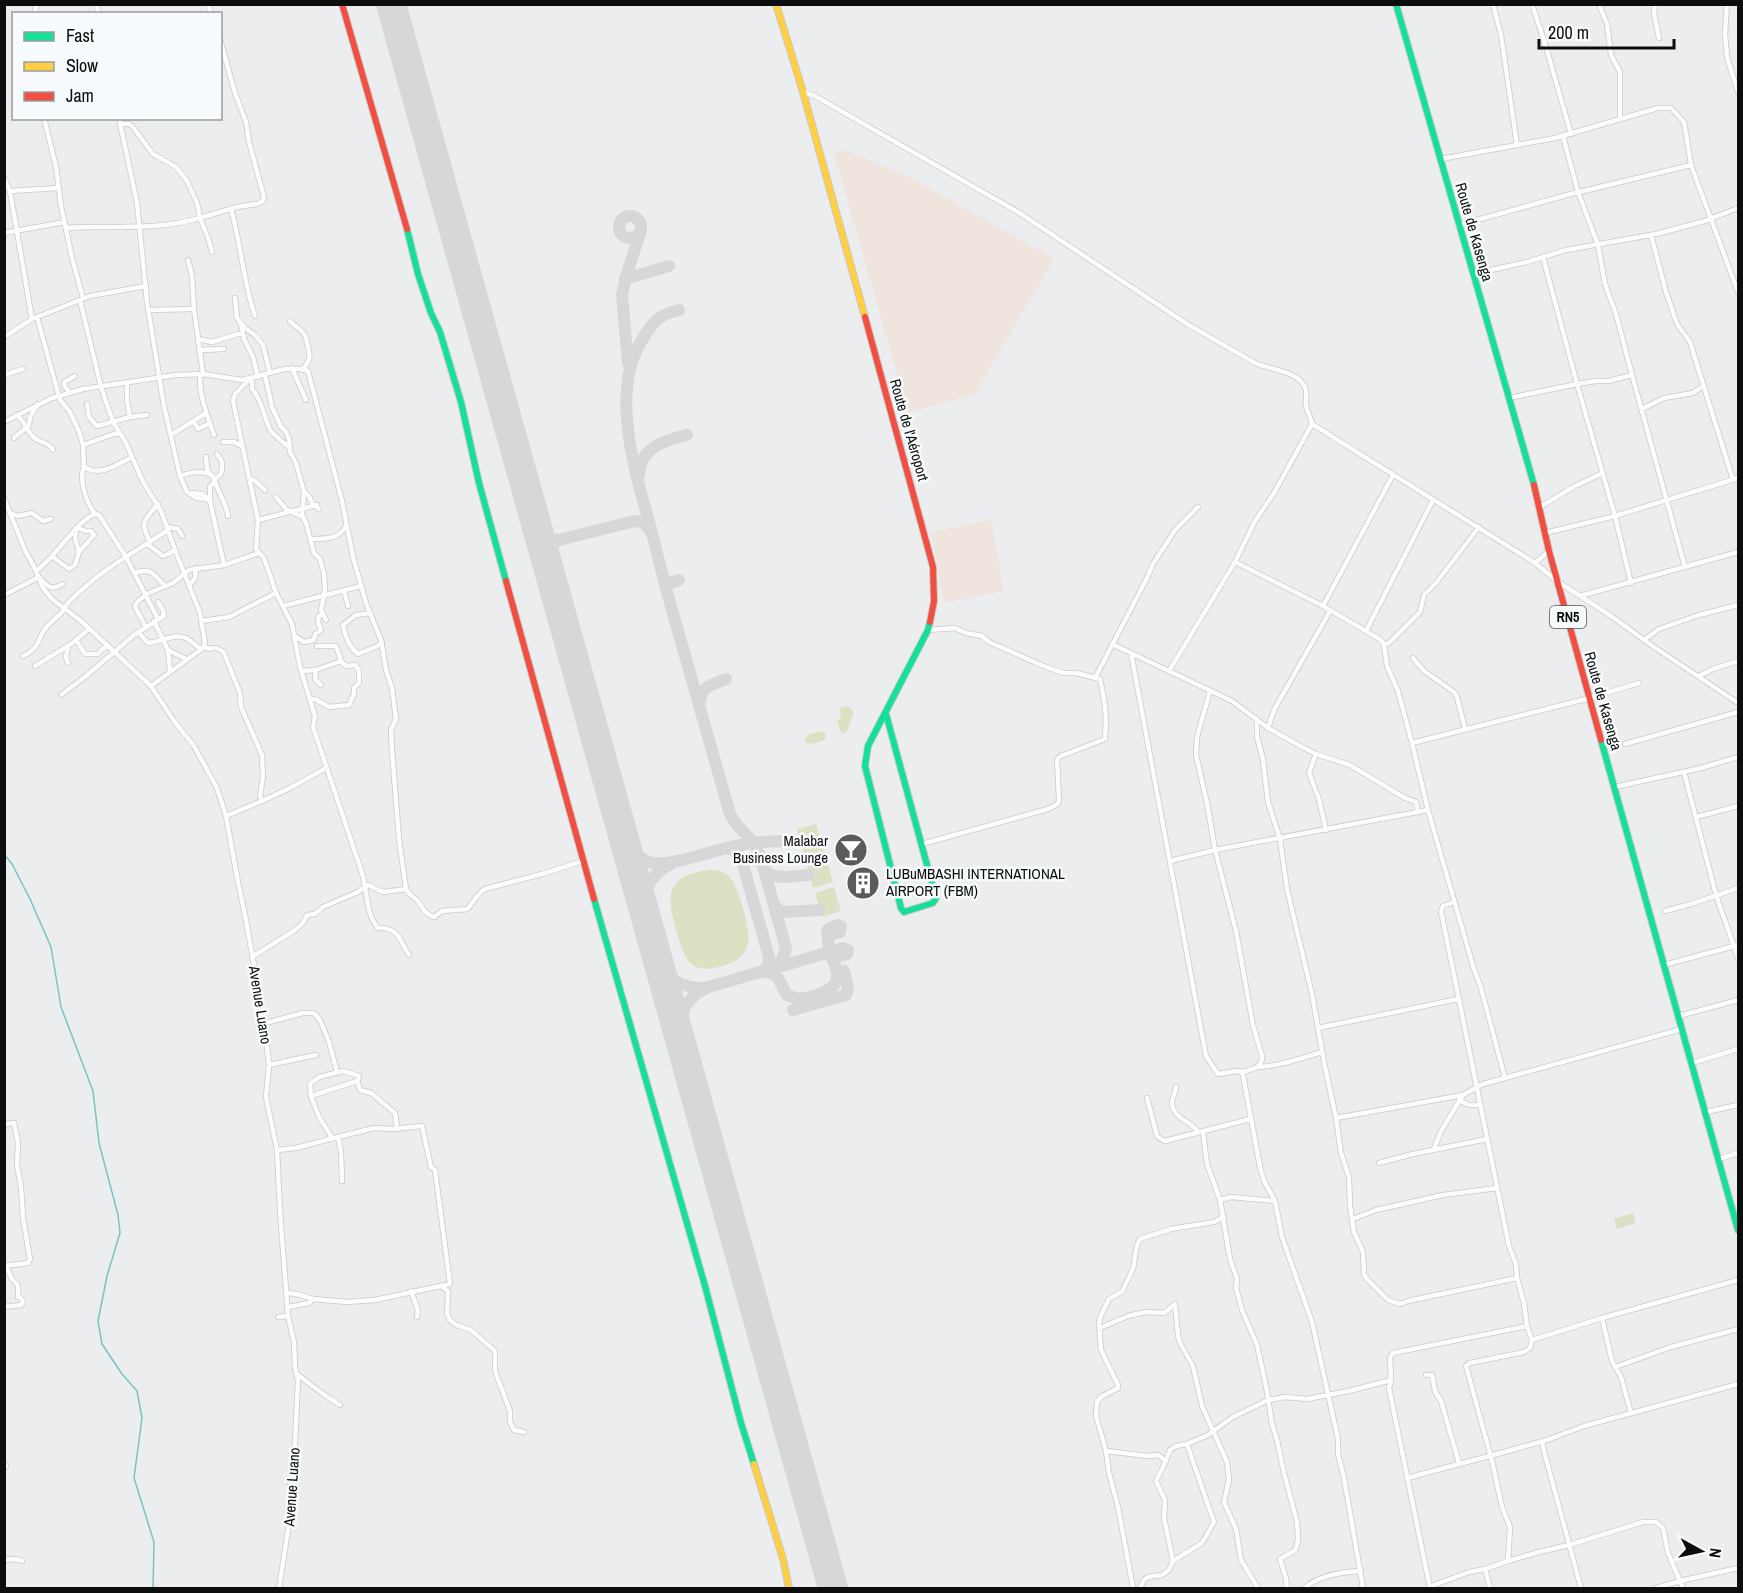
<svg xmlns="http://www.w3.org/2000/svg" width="1743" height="1593" font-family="'Archivo Narrow',sans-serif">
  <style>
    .industrial { fill: #f0e5de }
    .green { fill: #dde1c4 }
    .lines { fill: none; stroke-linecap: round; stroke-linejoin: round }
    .stream { stroke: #7ac2c3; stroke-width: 1.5 }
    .taxiway { stroke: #d6d7d8; stroke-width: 12 }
    .runway { stroke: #d6d7d8; stroke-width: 30 }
    .street-casing { stroke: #c9cacb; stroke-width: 6 }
    .fast-casing { stroke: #c9cacb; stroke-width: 8 }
    .slow-casing { stroke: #c9cacb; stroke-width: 8 }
    .jam-casing { stroke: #c9cacb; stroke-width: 8 }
    .street { stroke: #fcfcfc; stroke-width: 4.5 }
    .fast { stroke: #16e098; stroke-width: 6 }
    .slow { stroke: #ffcf43; stroke-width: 6 }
    .jam { stroke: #f24e42; stroke-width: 6 }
    .labels { text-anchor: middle; stroke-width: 5; stroke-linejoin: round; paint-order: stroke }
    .shield { fill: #f8fbfd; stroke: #535455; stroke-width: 1.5 }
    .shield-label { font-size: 14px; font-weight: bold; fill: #0c0d0d }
    .street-label { font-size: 15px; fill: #0c0d0d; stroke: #f8fbfd }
    .poi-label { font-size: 15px; fill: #0c0d0d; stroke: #f8fbfd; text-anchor: end }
  </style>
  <rect width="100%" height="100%" fill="#ecedee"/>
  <g class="industrial">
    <polygon points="846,150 915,180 1054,259 975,394 908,413 834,153"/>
    <polygon points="991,520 1004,591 944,603 931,532"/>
  </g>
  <g class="green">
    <polygon points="848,706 854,712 847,731 845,733 841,733 837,721 841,717 839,708"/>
    <polygon points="821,731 824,732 826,734 825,740 812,744 807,743 805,740 807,735"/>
    <polygon points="816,824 833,882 813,888 797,829"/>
    <path d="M707 870C714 870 720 870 726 874 739 883 747 922 749 937 748 951 741 960 728 964 690 978 685 961 676 929 666 893 666 877 707 870Z"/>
    <polygon points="834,887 841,911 822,917 815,893"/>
    <polygon points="1633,1213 1636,1223 1617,1229 1614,1219"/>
  </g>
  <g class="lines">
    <polyline class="stream" points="4,854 12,864 30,899 51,947 61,1007 93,1091 99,1143 118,1215 120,1233 107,1276 98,1321 102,1344 122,1374 137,1391 142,1418 134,1478 154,1542 153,1588"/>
    <g class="taxiway">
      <circle cx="630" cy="227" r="11"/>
      <polyline points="625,279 669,266"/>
      <polyline points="628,363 622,295 626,277 641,230"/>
      <path d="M639 475C640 448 665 440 687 435"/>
      <path d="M537 528 546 538 559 540 635 521 644 523 652 533 665 585 730 814 737 825 754 843 760 856 786 948 782 960 773 968 705 988C681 989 666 978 657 956"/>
      <path d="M651 529C636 474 609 393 642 340 653 322 658 315 679 310"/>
      <polyline points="546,562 551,546 559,540"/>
      <polyline points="665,585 679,580"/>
      <path d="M700 701C701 686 714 684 726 679"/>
      <path d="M623 836C641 868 658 867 690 858 705 854 720 849 736 846 755 841 776 841 797 841"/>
      <polyline points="726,848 736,851 742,861 769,957 768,966 762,972"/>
      <path d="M764 870C775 881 794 876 808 875"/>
      <polyline points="774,905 780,911 785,912 819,910"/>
      <path d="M643 906C646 887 652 873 671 864"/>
      <polyline points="826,953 843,948 848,950 847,954 836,957"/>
      <path d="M775 968 826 953 829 948 827 931C830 927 837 924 841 926L840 932 830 934"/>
      <path d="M763 972C782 973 778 982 787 995 790 996 792 998 796 998 806 1000 836 991 837 979 838 972 834 962 831 956L824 954"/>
      <polyline points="793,1010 846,995 848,988 844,971"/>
      <path d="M678 1033C680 1013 686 999 704 989"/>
    </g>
    <polyline class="runway" points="391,4 833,1588"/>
    <defs>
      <g id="street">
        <polyline points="96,4 99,14"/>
        <polyline points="208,4 211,14"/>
        <polyline points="1493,4 1501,35 1517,145"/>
        <polyline points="1532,4 1546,47 1571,134"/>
        <polyline points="1599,4 1607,24 1611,55 1620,72 1620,119"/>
        <polyline points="1655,4 1654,14 1659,38"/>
        <polyline points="1727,4 1725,34 1727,57 1738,92"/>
        <polyline points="35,14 36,4"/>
        <path d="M803 92 815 96 1018 212 1187 324 1255 363C1270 370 1301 371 1306 390 1307 395 1305 400 1306 405 1307 412 1311 417 1312 424L1535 563 1557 581 1611 616 1654 647 1738 703"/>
        <polyline points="44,118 56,167 61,206 72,258 83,298"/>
        <polyline points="119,118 137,203 147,302 164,406 180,476 187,492 196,498 205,499 210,501 224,565"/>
        <polyline points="1563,136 1578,192 1598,245 1605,284 1616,314 1632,375"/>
        <polyline points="1441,159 1555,138 1658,108 1671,108 1684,122 1691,165 1738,292"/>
        <polyline points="4,178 10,191 32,319"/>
        <polyline points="10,191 58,188"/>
        <path d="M231 209C241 244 243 281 255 316"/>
        <polyline points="1459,225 1567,195 1691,165"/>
        <path d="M66 228C111 225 157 231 200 218L197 203 187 181 176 167 153 154 132 126 129 124H120"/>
        <polyline points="4,233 65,222"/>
        <polyline points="1651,235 1666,292 1677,324 1690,342 1733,480"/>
        <polyline points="212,252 208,238 200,218 237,207 257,204 263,201 264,197 249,142 246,122 235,93 220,39"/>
        <polyline points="1543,257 1577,384 1615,516 1631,583"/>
        <path d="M188 260 192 276 194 309 203 374 200 377C199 395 208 418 214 435"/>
        <polyline points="1473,274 1527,262 1566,250 1656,234 1705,221 1738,208"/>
        <polyline points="235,298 237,318 245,328 255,335 263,345 270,373"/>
        <polyline points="80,300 101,387 113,422 125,441 143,482 161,511 175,550 200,613 205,644 203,648 151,686"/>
        <polyline points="148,310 194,309"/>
        <path d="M37 317 60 400 70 412 80 434 83 445 84 467C102 477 116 464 131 458"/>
        <path d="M290 321C294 326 300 328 304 334 307 338 306 338 307 343 310 354 312 361 302 369"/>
        <polyline points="241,324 244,339 253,357 258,377"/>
        <polyline points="4,337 32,319 90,296 146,286"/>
        <polyline points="198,339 212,342 238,334 242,334"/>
        <polyline points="200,350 224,349"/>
        <polyline points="292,368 306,400"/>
        <polyline points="4,375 23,369"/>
        <polyline points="265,375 272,407 281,427 285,430 289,439 290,452 296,463 304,492 302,515 306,523 314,553 320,559 324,574 325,590 321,610 326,620"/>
        <path d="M252 378V389C259 395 266 419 269 428 273 436 284 442 290 448"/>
        <path d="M249 380 235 394 233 401 258 520 256 549 264 558 276 593 292 624 300 667 315 716 313 727 362 873C368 891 365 913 378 928 399 927 399 940 409 955"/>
        <polyline points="127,383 127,400 130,417"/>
        <polyline points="69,392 64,385 64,382 75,376"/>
        <polyline points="1509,398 1577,384 1596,381 1609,381 1632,375 1685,567"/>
        <polyline points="87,404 89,417 97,426 130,417 147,415"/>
        <polyline points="1642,409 1664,398 1693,393 1703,386"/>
        <path d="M16 415C27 422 26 433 36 439 43 444 47 441 53 450"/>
        <polyline points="4,422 52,398 83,389 176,375 203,374 242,380 285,369 301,369 308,371 342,501 353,557 366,603 381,640 386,670 392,688 396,719 391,730 392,750 399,839 406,889"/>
        <polyline points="194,422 198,429 210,423"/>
        <polyline points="171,435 206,413"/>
        <polyline points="14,438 29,425 30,417 38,404"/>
        <polyline points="223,442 234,442 242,446"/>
        <polyline points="83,445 114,434 120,433"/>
        <polyline points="206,457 207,469 210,474"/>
        <path d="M84 465C79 481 85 500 95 514"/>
        <path d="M180 476C191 472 201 470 212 475L215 481 210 487V501"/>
        <path d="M215 479 221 474C223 465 223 461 217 454"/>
        <polyline points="250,479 254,480 265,490"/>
        <path d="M215 481C218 493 227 504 228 516"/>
        <polyline points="304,492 309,496 312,503 319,509"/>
        <polyline points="189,493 203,494 208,499"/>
        <polyline points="276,497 286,509 302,517"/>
        <polyline points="4,498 25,550 36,571 43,588 53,600 80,620 151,686 174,721 194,746 217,788 226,816 238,882 245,915 256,976 263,1033 267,1047 269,1065 266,1097 277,1150 280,1211 288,1316 294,1342 295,1367 298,1380 295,1444 290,1485 290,1517 279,1588"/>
        <polyline points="1540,507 1575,486 1603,473"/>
        <polyline points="10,513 18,516 32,513 43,521 51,519"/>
        <polyline points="258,520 317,505"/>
        <polyline points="167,527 178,529 182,536"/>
        <polyline points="76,530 75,538 79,552"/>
        <polyline points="1545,533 1615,516 1738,478"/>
        <path d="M310 539C323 539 339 540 346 526"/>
        <path d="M150 542C139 520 144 522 158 504"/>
        <polyline points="147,544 163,556 168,554 175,550"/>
        <polyline points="53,557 69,569 75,565 79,552 94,535 91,531 86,531 78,528"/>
        <polyline points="1235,562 1323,606 1381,640 1384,645 1387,666 1398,691 1412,743 1428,810 1473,966 1481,988 1505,1078 1682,1029"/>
        <polyline points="1535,563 1549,551"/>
        <path d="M36 571C56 557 76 521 95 514L99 515 126 557 158 619"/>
        <path d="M134 573C153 567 153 575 165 586"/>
        <polyline points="189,586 195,578 196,568"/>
        <polyline points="344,591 348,606"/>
        <path d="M4 595 39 577C49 587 49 591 63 584"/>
        <polyline points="1580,596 1738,552"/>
        <polyline points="283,606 361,586"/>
        <polyline points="1323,606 1393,475"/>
        <path d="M370 613 356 615 343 625C345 636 349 647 358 654 364 651 378 647 382 643"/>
        <polyline points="154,621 168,650 170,671"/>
        <polyline points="202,621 229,617 276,593"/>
        <path d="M145 628C144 619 137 614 135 605L138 601 149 593 173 583 189 570 224 565 259 553"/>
        <polyline points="1366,631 1433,500"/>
        <path d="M138 632 148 643C161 642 174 633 186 638 193 641 195 647 202 649"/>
        <polyline points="295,636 304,642 314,640 315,634 321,630 318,622 319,616 322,614"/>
        <polyline points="76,640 85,654 98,654 101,650 108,646"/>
        <polyline points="1644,640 1659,629 1699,615 1738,605"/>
        <polyline points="1112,644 1232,701 1268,728 1304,748 1316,754 1350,765 1405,798 1416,802 1418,812"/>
        <polyline points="1384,645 1389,643 1420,612 1424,595 1436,583 1479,527"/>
        <polyline points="68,646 66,657 68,663"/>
        <path d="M205 646 208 649C215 647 219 648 224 653L240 693 241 707 262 755 263 777 260 796 262 801 226 816"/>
        <polyline points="168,650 186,659"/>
        <polyline points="1131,653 1206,1056 1218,1074 1237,1071 1240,1071 1243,1075 1260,1167 1264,1181 1275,1201 1282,1237 1312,1322 1338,1439 1338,1454 1344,1478 1363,1588"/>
        <path d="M23 656C40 648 36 642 45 629 50 622 57 618 62 612 65 609 66 604 70 601 98 572 134 552 168 530"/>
        <polyline points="1413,658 1424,671 1454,692 1457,697 1465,729"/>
        <polyline points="35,666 71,644 89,629"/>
        <polyline points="316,670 315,679 321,685"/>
        <polyline points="301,671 316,670 341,661"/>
        <polyline points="1169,671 1235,562 1255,521 1274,493 1312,424"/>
        <polyline points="1699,676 1713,669 1738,661"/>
        <polyline points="1095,678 1147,578 1153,564 1175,530 1198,507"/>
        <path d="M1210 691 1197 737 1196 755 1207 803 1215 850 1236 931 1253 1025 1262 1056C1262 1069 1252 1069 1242 1072"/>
        <polyline points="61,695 86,676 134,635 164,616 163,610 158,602"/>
        <polyline points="310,699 315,699 329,707 349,705 354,694 354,688 359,683 359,670 355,665 347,666 342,663 336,646 317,646"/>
        <polyline points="1257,719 1257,736 1263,760 1268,802 1280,839 1287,889 1312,994 1324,1062 1336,1118 1341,1153 1349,1177 1350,1206 1354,1232 1363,1252 1364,1274 1367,1279 1388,1300 1400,1304 1408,1301 1517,1278"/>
        <polyline points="1268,728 1274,710 1330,611"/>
        <polyline points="1412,743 1590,698 1639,683"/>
        <polyline points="1625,744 1738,712"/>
        <polyline points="1316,754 1309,773 1319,799 1326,830"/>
        <polyline points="1684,772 1716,895 1738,958"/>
        <polyline points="1615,787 1701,768 1738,757"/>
        <polyline points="262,801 290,788 326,768"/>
        <polyline points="1696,817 1738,806"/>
        <path d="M922 844 1048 809 1058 804 1059 800 1057 759 1061 756 1105 739C1107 715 1105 702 1100 679L1076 673H1064L1046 667 989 642 982 636 966 633 955 628 928 630"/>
        <polyline points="1170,861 1215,850 1428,810"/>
        <polyline points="1454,902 1443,906 1441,911 1509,1246 1516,1264 1517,1278 1524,1303 1527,1326 1532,1340 1530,1348 1524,1352 1470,1363 1466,1366 1492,1461 1502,1507 1510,1527 1508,1561 1485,1569 1490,1588"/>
        <polyline points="1665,911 1691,904 1738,888"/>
        <path d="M252 957 295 930 303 923 307 915 315 914 323 907 358 892 366 886 369 885 378 890 384 892 406 889C409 895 411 895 416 899 423 906 423 914 434 917L442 911 467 909C474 903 477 893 485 889L542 874 583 861"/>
        <polyline points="1664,965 1738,945"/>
        <polyline points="1679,1016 1738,1000"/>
        <polyline points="262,1024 303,1013 314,1013 320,1020 329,1042 337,1072"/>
        <polyline points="1318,1028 1458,999"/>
        <polyline points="1692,1063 1738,1049"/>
        <polyline points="269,1065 316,1055"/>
        <path d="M1258 1067C1280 1066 1301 1058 1322 1052"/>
        <path d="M1176 1087C1176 1093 1172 1097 1172 1102 1172 1119 1192 1121 1198 1132"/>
        <polyline points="311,1096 310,1084 319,1077 343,1071 359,1076 358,1080"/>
        <polyline points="1147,1098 1157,1136 1161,1139 1165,1141 1250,1119"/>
        <polyline points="1459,1100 1469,1105 1480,1105"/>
        <polyline points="1706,1112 1738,1105"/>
        <polyline points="1336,1118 1463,1095 1483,1084 1505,1078"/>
        <polyline points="4,1124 14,1123 18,1143 17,1165 21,1187 23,1218 30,1259 28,1263 4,1266"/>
        <polyline points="1203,1132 1207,1164 1220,1200 1230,1259 1237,1279 1236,1288 1242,1310 1257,1345 1267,1391 1272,1424 1277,1440 1284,1473 1297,1522 1298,1539 1296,1549 1294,1551 1280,1559 1286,1578 1287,1588"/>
        <polyline points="338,1137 341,1152 342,1181"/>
        <polyline points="1434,1149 1441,1131 1463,1095"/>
        <polyline points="277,1150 296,1148 330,1139 331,1136 319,1117 311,1096 357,1081 360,1090 371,1093 395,1113 397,1128"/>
        <polyline points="1719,1159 1738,1153"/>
        <polyline points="1379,1163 1413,1154 1487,1139"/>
        <polyline points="1220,1200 1231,1197 1275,1201"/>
        <polyline points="1353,1219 1376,1210 1443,1195 1497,1188"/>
        <polyline points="441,1286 448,1291 447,1314 450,1320 456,1325 471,1330 495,1351 495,1371 510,1411 510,1422 514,1430 524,1432"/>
        <polyline points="411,1291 418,1310 417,1317"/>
        <polyline points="287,1293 297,1294 313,1299 347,1302 375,1300 450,1284 435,1170 431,1167 422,1126 394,1129 374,1128 330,1139"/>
        <polyline points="4,1307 21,1305 23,1302 21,1298 18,1297 18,1285 12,1279 6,1266"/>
        <polyline points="288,1307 309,1303 313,1299"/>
        <polyline points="278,1317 288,1316"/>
        <polyline points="1602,1318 1612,1361 1621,1377 1631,1413"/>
        <polyline points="1100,1328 1128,1316 1146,1312 1164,1313 1175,1304 1178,1336 1181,1345 1193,1366 1202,1406 1227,1462 1229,1480 1224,1502 1236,1529 1241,1560 1258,1588"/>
        <polyline points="1532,1340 1602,1318 1738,1280"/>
        <polyline points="1615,1367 1671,1347 1738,1329"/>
        <polyline points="297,1374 323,1394 340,1405"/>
        <polyline points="1426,1375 1432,1375 1435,1391 1441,1401 1459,1463"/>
        <polyline points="1542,1441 1544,1451 1581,1588"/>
        <polyline points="1106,1451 1148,1456 1158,1455 1166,1461"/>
        <polyline points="4,1462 6,1466 4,1468"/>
        <polyline points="1407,1478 1508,1451 1547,1440 1584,1426 1738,1384"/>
        <polyline points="4,1560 16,1559 22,1561"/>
        <polyline points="1173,1561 1202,1543 1214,1522 1187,1444"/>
        <polyline points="1508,1561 1539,1552 1569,1545 1643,1522 1656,1522 1663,1528 1668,1553 1683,1588"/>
        <polyline points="1429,1587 1469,1572 1485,1569"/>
        <path d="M1133 1588 1118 1507 1109 1473 1106 1451 1096 1416 1097 1402 1101 1397 1118 1388V1385L1101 1350 1099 1323 1101 1315 1109 1299 1123 1291C1125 1283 1130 1277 1133 1268 1136 1258 1134 1248 1140 1239L1171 1229 1214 1222 1224 1217"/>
        <polyline points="1140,1588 1144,1580 1148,1577 1162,1575 1169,1570 1173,1561 1164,1518 1165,1500 1156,1481 1164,1465 1170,1450 1176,1446 1187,1444 1208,1435 1233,1417 1268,1400 1285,1397 1307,1399 1349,1391 1391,1380"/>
        <path d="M1305 1588C1319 1575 1341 1572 1361 1571"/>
        <polyline points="1430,1588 1389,1388 1391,1380 1390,1357 1393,1353 1527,1326"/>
        <polyline points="1656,1588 1680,1581 1738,1568"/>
      </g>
      <g id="fast">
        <polyline points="1396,4 1534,485"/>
        <polyline points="407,229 418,274 431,313 440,332 461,402 479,483 506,581"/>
        <polyline points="886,714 936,898 933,903 904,912 901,908 865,766 868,746 928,630 930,622"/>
        <polyline points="1601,740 1738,1230"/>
        <polyline points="594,899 705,1286 741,1423 754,1464"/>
      </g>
      <g id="slow">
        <polyline points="776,4 803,92 865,317"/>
        <polyline points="754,1464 783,1559 789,1588"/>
      </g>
      <g id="jam">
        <polyline points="342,4 407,229"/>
        <polyline points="865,317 933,567 934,601 930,622"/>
        <polyline points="1534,485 1549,551 1601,740"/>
        <polyline points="506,581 594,899"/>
      </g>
    </defs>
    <use href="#street" class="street-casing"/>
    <use href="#fast" class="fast-casing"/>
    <use href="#slow" class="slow-casing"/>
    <use href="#jam" class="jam-casing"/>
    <use href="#street" class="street"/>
    <use href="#fast" class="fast"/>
    <use href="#slow" class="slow"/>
    <use href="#jam" class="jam"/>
  </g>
  <defs>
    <symbol id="bar-disc" viewBox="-11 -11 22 22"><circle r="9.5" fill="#5a5b5c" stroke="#f8fbfd"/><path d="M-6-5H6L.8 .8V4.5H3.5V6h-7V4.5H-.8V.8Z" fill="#fff"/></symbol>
    <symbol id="building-disc" viewBox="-11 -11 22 22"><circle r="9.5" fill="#5a5b5c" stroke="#f8fbfd"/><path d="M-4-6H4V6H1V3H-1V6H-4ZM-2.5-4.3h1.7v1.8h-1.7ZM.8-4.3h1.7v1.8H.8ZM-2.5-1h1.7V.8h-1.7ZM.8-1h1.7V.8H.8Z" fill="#fff"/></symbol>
  </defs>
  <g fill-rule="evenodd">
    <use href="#bar-disc" x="832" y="831" width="38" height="38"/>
    <use href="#building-disc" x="844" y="864" width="38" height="38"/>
  </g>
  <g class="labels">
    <rect class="shield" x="1550" y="606" width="36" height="22" rx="4.5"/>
    <g class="shield-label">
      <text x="1568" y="622">RN5</text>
    </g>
    <g class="street-label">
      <text transform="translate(1474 232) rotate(74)" y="5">Route de Kasenga</text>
      <text transform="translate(909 430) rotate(74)" y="5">Route de l'Aéroport</text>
      <text transform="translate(1603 701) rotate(74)" y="5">Route de Kasenga</text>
      <text transform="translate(260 1005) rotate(81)" y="5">Avenue Luano</text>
      <text transform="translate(292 1487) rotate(-86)" y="5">Avenue Luano</text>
    </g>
    <g class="poi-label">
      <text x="828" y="846">Malabar<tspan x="828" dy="17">Business Lounge</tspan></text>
      <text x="886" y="879" text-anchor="start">LUBuMBASHI INTERNATIONAL<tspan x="886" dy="17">AIRPORT (FBM)</tspan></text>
    </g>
  </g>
  <rect width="1743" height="1593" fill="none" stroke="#0c0d0d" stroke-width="12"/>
  <rect x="12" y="12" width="210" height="108" fill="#f8fbfd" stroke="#9a9c9d" stroke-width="1.5"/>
  <rect x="24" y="32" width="30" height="9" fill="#16e098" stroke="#9a9c9d" stroke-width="1.5"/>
  <text x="66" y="42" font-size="18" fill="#0c0d0d">Fast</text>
  <rect x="24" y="62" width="30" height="9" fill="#ffcf43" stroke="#9a9c9d" stroke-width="1.5"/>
  <text x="66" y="72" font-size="18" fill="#0c0d0d">Slow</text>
  <rect x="24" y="92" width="30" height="9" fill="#f24e42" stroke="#9a9c9d" stroke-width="1.5"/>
  <text x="66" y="102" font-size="18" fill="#0c0d0d">Jam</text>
  <g transform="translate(1701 1551) rotate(98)" stroke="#f8fbfd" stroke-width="4.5" paint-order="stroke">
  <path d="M0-4.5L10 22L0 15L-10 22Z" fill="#0c0d0d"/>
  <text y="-9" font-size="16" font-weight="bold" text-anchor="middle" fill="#0c0d0d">N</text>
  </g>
  <path d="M1539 39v9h135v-9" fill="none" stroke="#0c0d0d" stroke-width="3"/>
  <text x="1548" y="39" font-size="18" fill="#0c0d0d" stroke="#f8fbfd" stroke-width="4.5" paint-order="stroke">200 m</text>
</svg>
